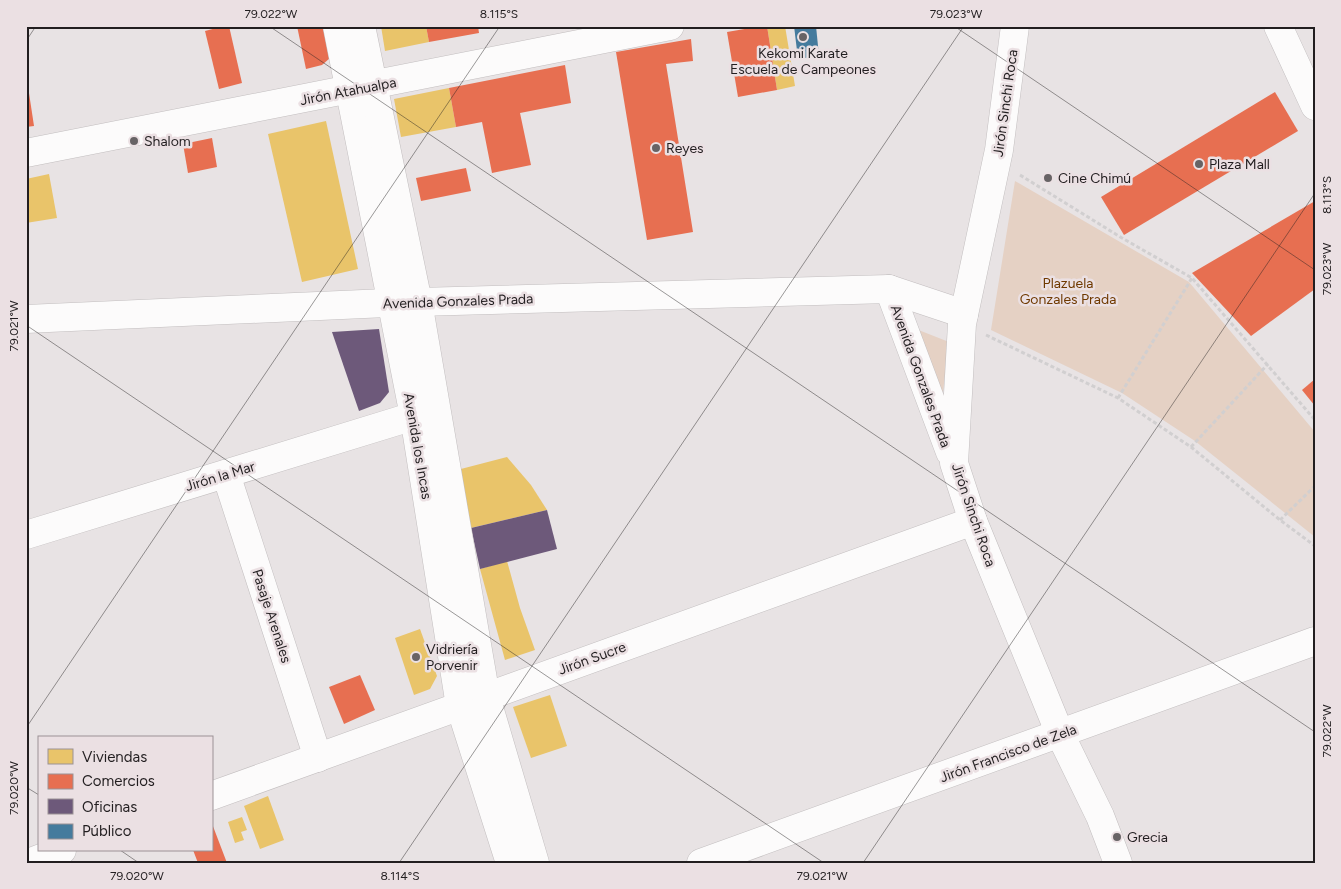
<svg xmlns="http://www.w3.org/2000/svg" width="1341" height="889" font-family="Figtree,sans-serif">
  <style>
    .green { fill: #e5d1c4 }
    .homes { fill: #e9c46a }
    .shops { fill: #e76f51 }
    .offices { fill: #6d597a }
    .public { fill: #457b9d }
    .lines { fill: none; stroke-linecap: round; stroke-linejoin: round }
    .street-casing { stroke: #c2bebf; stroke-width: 29 }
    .secondary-casing { stroke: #c2bebf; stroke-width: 29 }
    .primary-casing { stroke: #c2bebf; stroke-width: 29 }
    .path { stroke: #d1cfd0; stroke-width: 3; stroke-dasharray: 4 2.5; stroke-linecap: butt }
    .street { stroke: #fcfbfb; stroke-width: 28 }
    .secondary { stroke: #fcfbfb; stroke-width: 28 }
    .primary { stroke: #fcfbfb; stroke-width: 28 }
    .ticks { fill: none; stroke: #221e20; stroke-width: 1; stroke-opacity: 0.45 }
    .poi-dot { fill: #676365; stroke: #ebe0e3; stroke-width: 2 }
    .labels { text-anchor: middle; stroke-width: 5; stroke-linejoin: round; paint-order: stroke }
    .poi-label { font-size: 14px; fill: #221e20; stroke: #ebe0e3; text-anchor: start }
    .street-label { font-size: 14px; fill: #221e20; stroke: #ebe0e3 }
    .park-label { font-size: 14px; fill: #6f3900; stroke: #ebe0e3 }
    .neatline { fill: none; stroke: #221e20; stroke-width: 2 }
    .ticks-label { font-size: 12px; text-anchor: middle; fill: #221e20 }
  </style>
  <rect width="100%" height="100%" fill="#e8e3e4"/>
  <g class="green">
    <polygon points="1015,181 1189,282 1315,432 1315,537 1195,441 1122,393 991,330"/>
    <polygon points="916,329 949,342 942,400"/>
  </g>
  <g class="homes">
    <polygon points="381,26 426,26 429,42 385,51"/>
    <polygon points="767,26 785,26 795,86 777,90"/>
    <polygon points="449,88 456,127 401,137 394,99"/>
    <polygon points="326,121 358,269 302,282 268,134"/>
    <polygon points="49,174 57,218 26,223 26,179"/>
    <polygon points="507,457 531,485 547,510 471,528 457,470"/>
    <polygon points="507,561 520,608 535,650 505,660 480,569"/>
    <polygon points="420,629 437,676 430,689 414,695 395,638"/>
    <polygon points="550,695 567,746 531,758 513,707"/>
    <polygon points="268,796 284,840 260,849 244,806"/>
    <polygon points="242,817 247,830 241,832 244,840 235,843 228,822"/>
  </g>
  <g class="shops">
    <polygon points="224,26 229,26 242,83 219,89 205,31"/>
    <polygon points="297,26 323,26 330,58 322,65 306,69"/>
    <polygon points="426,26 478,26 479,33 429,42"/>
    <polygon points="762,26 767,26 777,90 738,97 727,32"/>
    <polygon points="691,39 693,61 666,64 693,232 647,240 616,52"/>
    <polygon points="565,65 571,103 520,113 531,165 492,173 482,122 456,127 449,88"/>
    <polygon points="1275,92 1298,131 1124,235 1101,197"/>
    <polygon points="29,93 34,126 26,127 26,94"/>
    <polygon points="212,138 217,167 188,173 183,144"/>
    <polygon points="466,168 471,191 421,201 416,178"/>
    <polygon points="1315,201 1315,289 1251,336 1192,273"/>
    <polygon points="1315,379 1315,406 1302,390"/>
    <polygon points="360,675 375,710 344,724 329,687"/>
    <polygon points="211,821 227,863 198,863 193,850 211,850"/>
  </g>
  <g class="offices">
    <polygon points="379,329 389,392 380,403 359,411 332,332"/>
    <polygon points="547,510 557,549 480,569 471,528"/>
  </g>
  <polygon class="public" points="794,26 816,26 819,56 798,59"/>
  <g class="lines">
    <defs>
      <g id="street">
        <polyline points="1015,26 999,150 962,324 954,463 973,521 1060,734 1100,816 1118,863"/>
        <polyline points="26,153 670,26"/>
        <polyline points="889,289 950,452"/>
        <polyline points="418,302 889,289 964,314"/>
        <polyline points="226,474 318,758"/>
        <polyline points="26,535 414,416"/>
        <polyline points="211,796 973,521"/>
        <polyline points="28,863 62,850"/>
        <polyline points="701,863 1315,641"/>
      </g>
      <g id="secondary">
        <polyline points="337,26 414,416 460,706 510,863"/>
        <polyline points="361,26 418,302 486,697 535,863"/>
        <polyline points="26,319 409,302"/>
      </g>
      <polyline id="primary" points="1278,26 1315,106"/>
    </defs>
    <use href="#street" class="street-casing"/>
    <use href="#secondary" class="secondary-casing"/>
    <use href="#primary" class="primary-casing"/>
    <g class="path">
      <polyline points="1020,175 1122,238 1192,278 1315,420"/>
      <polyline points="986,335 1118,398 1191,447 1280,520 1315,546"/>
      <polyline points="1118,398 1192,278"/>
      <polyline points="1191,447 1268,364"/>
      <polyline points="1280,520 1315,486"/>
    </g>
    <use href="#street" class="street"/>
    <use href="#secondary" class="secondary"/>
    <use href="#primary" class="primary"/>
  </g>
  <path class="ticks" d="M269 26 1315 732M954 26 1315 270M26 41 36 26M26 325 824 863M26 728 500 26M26 787 39 795M120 850 139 863M399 863 964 26M863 863 1315 193"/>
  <g class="poi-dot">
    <circle cx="803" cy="37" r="5"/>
    <circle cx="134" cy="141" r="5"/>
    <circle cx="656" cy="148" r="5"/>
    <circle cx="1199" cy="164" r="5"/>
    <circle cx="1048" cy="178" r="5"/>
    <circle cx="416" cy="657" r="5"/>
    <circle cx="1117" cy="837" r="5"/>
  </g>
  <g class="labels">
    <g class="poi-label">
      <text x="803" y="58" text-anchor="middle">Kekomi Karate<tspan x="803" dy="16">Escuela de Campeones</tspan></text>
      <text x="144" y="146">Shalom</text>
      <text x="666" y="153">Reyes</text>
      <text x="1209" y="169">Plaza Mall</text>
      <text x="1058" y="183">Cine Chimú</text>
      <text x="426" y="654">Vidriería<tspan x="426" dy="16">Porvenir</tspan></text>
      <text x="1127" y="842">Grecia</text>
    </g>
    <g class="street-label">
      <text transform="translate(348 91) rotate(-11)" y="5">Jirón Atahualpa</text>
      <text transform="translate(1005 103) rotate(-82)" y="5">Jirón Sinchi Roca</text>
      <text transform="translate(458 301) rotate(-2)" y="5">Avenida Gonzales Prada</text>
      <text transform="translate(921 376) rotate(70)" y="5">Avenida Gonzales Prada</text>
      <text transform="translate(418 446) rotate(80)" y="5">Avenida los Incas</text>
      <text transform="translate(220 476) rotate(-17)" y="5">Jirón la Mar</text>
      <text transform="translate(974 515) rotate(71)" y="5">Jirón Sinchi Roca</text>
      <text transform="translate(272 616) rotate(72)" y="5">Pasaje Arenales</text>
      <text transform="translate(592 658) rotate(-20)" y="5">Jirón Sucre</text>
      <text transform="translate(1008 753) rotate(-20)" y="5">Jirón Francisco de Zela</text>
    </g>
    <g class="park-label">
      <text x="1068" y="288">Plazuela<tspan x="1068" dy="16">Gonzales Prada</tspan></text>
    </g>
  </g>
  <rect width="1341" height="889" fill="none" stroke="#ebe0e3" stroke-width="55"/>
  <rect x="38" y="736" width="175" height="115" fill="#ebe0e3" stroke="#9b9295"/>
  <rect x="48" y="749" width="25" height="15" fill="#e9c46a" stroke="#9b9295"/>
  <text x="82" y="762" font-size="15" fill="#221e20">Viviendas</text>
  <rect x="48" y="774" width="25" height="15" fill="#e76f51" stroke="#9b9295"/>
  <text x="82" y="786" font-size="15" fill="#221e20">Comercios</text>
  <rect x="48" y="799" width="25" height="15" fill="#6d597a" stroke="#9b9295"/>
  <text x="82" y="812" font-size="15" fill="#221e20">Oficinas</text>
  <rect x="48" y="824" width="25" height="15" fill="#457b9d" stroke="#9b9295"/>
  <text x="82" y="836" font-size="15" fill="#221e20">Público</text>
  <rect x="28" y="28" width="1286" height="834" class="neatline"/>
  <g class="ticks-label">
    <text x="271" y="18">79.022°W</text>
    <text x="499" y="18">8.115°S</text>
    <text x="956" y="18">79.023°W</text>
    <text transform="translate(1327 195) rotate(-90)" y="4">8.113°S</text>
    <text transform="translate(1327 269) rotate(-90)" y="4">79.023°W</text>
    <text transform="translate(14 326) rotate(-90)" y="4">79.021°W</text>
    <text transform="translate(1327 731) rotate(-90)" y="4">79.022°W</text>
    <text transform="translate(14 788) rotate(-90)" y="4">79.020°W</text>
    <text x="137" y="880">79.020°W</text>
    <text x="400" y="880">8.114°S</text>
    <text x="822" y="880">79.021°W</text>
  </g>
</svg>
